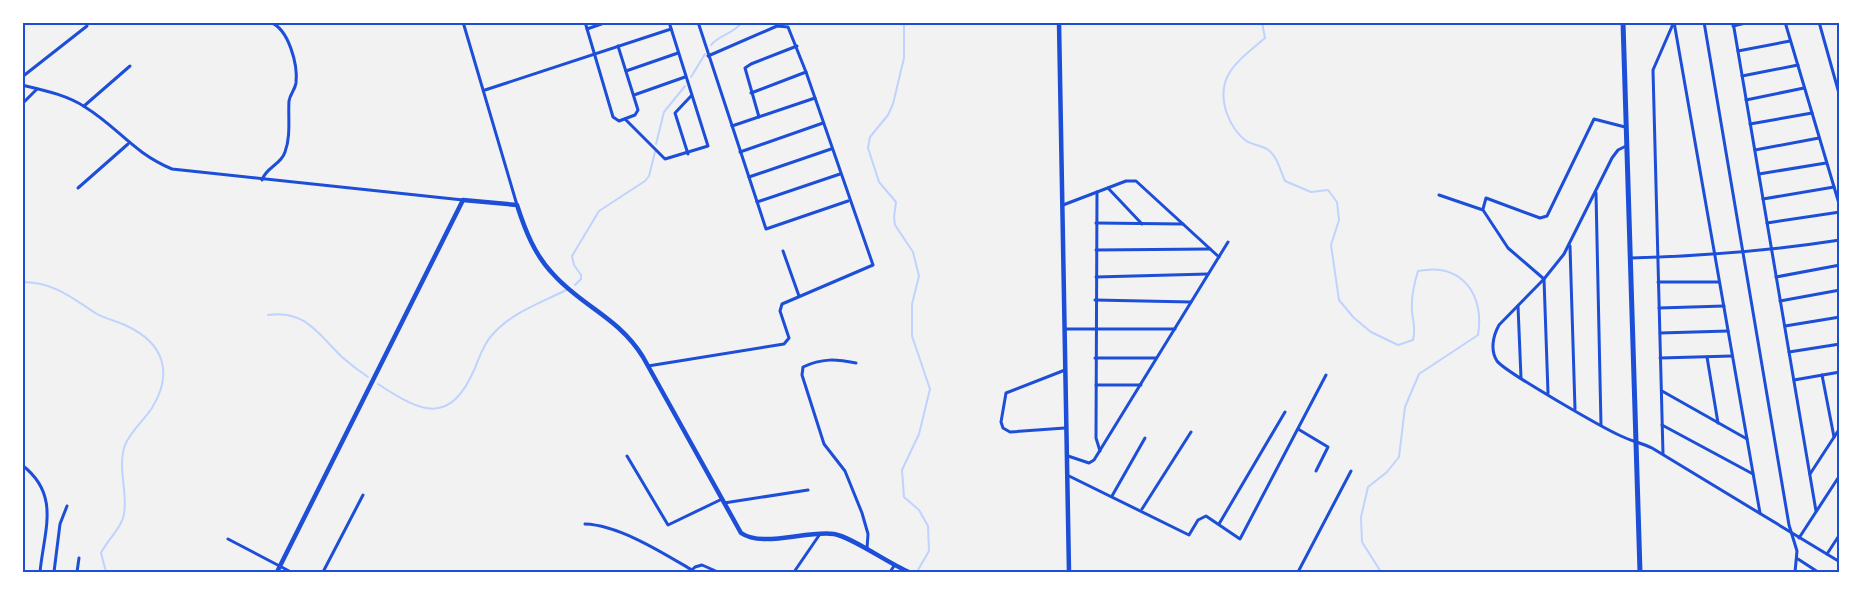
<svg xmlns="http://www.w3.org/2000/svg" width="1862" height="595" font-family="'Golos Text',sans-serif">
  <style>
    .lines { fill: none; stroke-linecap: round; stroke-linejoin: round }
    .stream { stroke: #bfd3fe; stroke-width: 2 }
    .minor { stroke: #1d4ed8; stroke-width: 3 }
    .tertiary { stroke: #1d4ed8; stroke-width: 4.5 }
    .primary { stroke: #1d4ed8; stroke-width: 5 }
    .neatline { fill: none; stroke: #1d4ed8; stroke-width: 2 }
  </style>
  <rect width="100%" height="100%" fill="#f2f2f2"/>
  <g class="lines">
    <g class="stream">
      <polyline points="904,22 904,58 893,104 888,115 870,137 868,148 879,182 896,202 894,217 895,225 913,252 919,276 912,304 912,336 930,389 919,434 902,470 904,497 919,510 928,526 929,551 918,570"/>
      <path d="M1262 22 1265 38C1238 61 1214 76 1227 114 1231 124 1236 133 1245 140 1251 145 1261 145 1267 149 1277 155 1280 170 1285 181L1311 192 1328 190 1337 202 1339 220 1331 245 1339 300 1354 318 1371 332 1398 345 1413 340C1416 329 1413 322 1412 311 1411 298 1414 284 1418 271 1462 262 1485 295 1478 335L1419 374 1405 407 1399 457 1387 472 1368 487 1361 517 1362 542 1381 572"/>
      <path d="M711 45C720 34 734 34 742 22"/>
      <polyline points="691,77 705,54"/>
      <polyline points="656,144 664,112 685,86"/>
      <path d="M22 282C54 282 72 298 97 314 106 319 117 321 127 326 163 343 174 372 152 408 144 420 131 431 125 445 117 468 128 491 124 514 122 528 107 540 101 553L106 572"/>
      <polyline points="575,285 581,279 581,275 574,265 572,256 599,211 645,181 649,176 655,152"/>
      <path d="M268 315C305 309 319 335 342 357 350 364 359 371 368 377"/>
      <path d="M378 384C422 413 450 426 475 368 480 356 483 345 492 335 512 312 539 304 566 290"/>
    </g>
    <g class="minor">
      <polyline points="463,22 517,205"/>
      <polyline points="585,22 613,117 619,121 635,115 638,110 618,46"/>
      <polyline points="698,22 766,229 848,201"/>
      <polyline points="1674,22 1760,513"/>
      <polyline points="1704,22 1789,525 1797,551 1795,572"/>
      <polyline points="1733,22 1816,511"/>
      <polyline points="1785,22 1840,207"/>
      <polyline points="1819,22 1840,97"/>
      <polyline points="1733,26 1750,22"/>
      <polyline points="587,29 607,22"/>
      <polyline points="1738,51 1790,41"/>
      <polyline points="626,71 678,53"/>
      <polyline points="1742,76 1798,65"/>
      <polyline points="22,77 87,26"/>
      <path d="M22 85C43 90 67 95 85 107 119 128 132 152 172 169L463 200"/>
      <polyline points="485,90 671,29"/>
      <polyline points="751,93 806,72"/>
      <polyline points="634,95 685,77"/>
      <polyline points="1746,100 1804,88"/>
      <polyline points="22,104 37,89"/>
      <polyline points="84,106 130,66"/>
      <polyline points="759,117 745,68 751,64 797,46"/>
      <polyline points="625,119 665,159 708,146 669,22"/>
      <polyline points="1750,124 1812,113"/>
      <polyline points="732,126 815,98"/>
      <path d="M1626 146 1618 150 1612 158 1564 254 1544 279 1499 325C1493 336 1490 350 1497 361 1505 372 1605 429 1621 436 1631 441 1642 443 1652 448L1840 562"/>
      <polyline points="1755,150 1819,138"/>
      <polyline points="740,152 823,123"/>
      <polyline points="688,154 675,113 691,96"/>
      <polyline points="1759,174 1826,163"/>
      <polyline points="749,177 831,149"/>
      <path d="M262 180C266 167 281 165 285 152 291 136 288 118 289 101 290 94 295 90 296 83 298 65 289 29 270 22"/>
      <polyline points="78,188 128,144"/>
      <polyline points="1108,188 1142,224"/>
      <polyline points="1097,192 1096,438 1100,451"/>
      <polyline points="1596,193 1601,425"/>
      <polyline points="1439,195 1483,210 1508,248 1544,279 1548,393"/>
      <polyline points="1763,199 1834,187"/>
      <polyline points="757,202 840,174"/>
      <polyline points="1063,205 1126,181 1136,181 1219,257"/>
      <polyline points="1483,209 1486,198 1540,218 1547,216 1594,119 1625,127"/>
      <polyline points="1096,223 1183,224"/>
      <polyline points="1767,223 1840,212"/>
      <polyline points="1570,246 1575,409"/>
      <polyline points="1096,250 1210,249"/>
      <polyline points="783,251 799,296"/>
      <path d="M1631 258C1702 256 1769 251 1840 240"/>
      <polyline points="1096,277 1208,274"/>
      <polyline points="1776,277 1840,265"/>
      <polyline points="1658,282 1719,282"/>
      <polyline points="1095,300 1191,302"/>
      <polyline points="1780,301 1840,290"/>
      <polyline points="1518,306 1521,378"/>
      <polyline points="1659,308 1724,306"/>
      <polyline points="1785,326 1840,317"/>
      <polyline points="1065,329 1175,329"/>
      <polyline points="1660,333 1728,331"/>
      <polyline points="1789,352 1840,344"/>
      <polyline points="1707,357 1718,423"/>
      <polyline points="1095,358 1156,358"/>
      <polyline points="1660,358 1732,356"/>
      <path d="M856 363C836 359 822 358 803 367L802 375 824 444 845 471 862 513 868 534 867 549"/>
      <polyline points="648,366 784,344 789,338 780,311 782,304 873,265 806,72 788,27 777,26 708,56"/>
      <polyline points="1065,370 1006,393 1001,422 1003,428 1010,432 1065,428"/>
      <polyline points="1822,375 1834,437"/>
      <polyline points="1794,380 1840,372"/>
      <polyline points="1096,385 1141,385"/>
      <polyline points="1662,391 1747,439"/>
      <polyline points="1662,425 1753,474"/>
      <polyline points="1298,429 1328,447 1316,471"/>
      <polyline points="1663,454 1653,70 1673,24"/>
      <polyline points="627,456 668,525 720,500"/>
      <polyline points="1068,456 1089,463 1094,460 1228,242"/>
      <path d="M22 465C61 495 44 530 40 572"/>
      <polyline points="1810,474 1840,428"/>
      <polyline points="1067,475 1189,535 1198,520 1206,516 1240,539 1326,375"/>
      <polyline points="1112,496 1145,438"/>
      <polyline points="724,503 808,490"/>
      <polyline points="1142,509 1191,432"/>
      <path d="M585 524C619 525 663 553 692 570"/>
      <polyline points="1219,524 1285,412"/>
      <polyline points="1799,538 1840,475"/>
      <polyline points="228,539 291,572"/>
      <polyline points="1827,554 1840,534"/>
      <polyline points="1798,559 1818,572"/>
      <polyline points="54,572 60,524 67,506"/>
      <polyline points="77,572 79,558"/>
      <polyline points="323,572 363,495"/>
      <polyline points="690,572 695,567 702,565 718,572"/>
      <polyline points="794,572 820,534"/>
      <polyline points="890,572 894,566"/>
      <polyline points="1298,572 1351,471"/>
    </g>
    <g class="tertiary">
      <polyline points="1059,22 1069,572"/>
      <path d="M277 572 463 200 517 205C525 230 535 256 554 275 583 307 618 317 643 357L741 533C763 548 807 530 834 534 852 537 889 564 909 572"/>
    </g>
    <polyline class="primary" points="1623,22 1640,572"/>
  </g>
  <rect width="1862" height="595" fill="none" stroke="#ffffff" stroke-width="48"/>
  <rect x="24" y="24" width="1814" height="547" class="neatline"/>
</svg>
